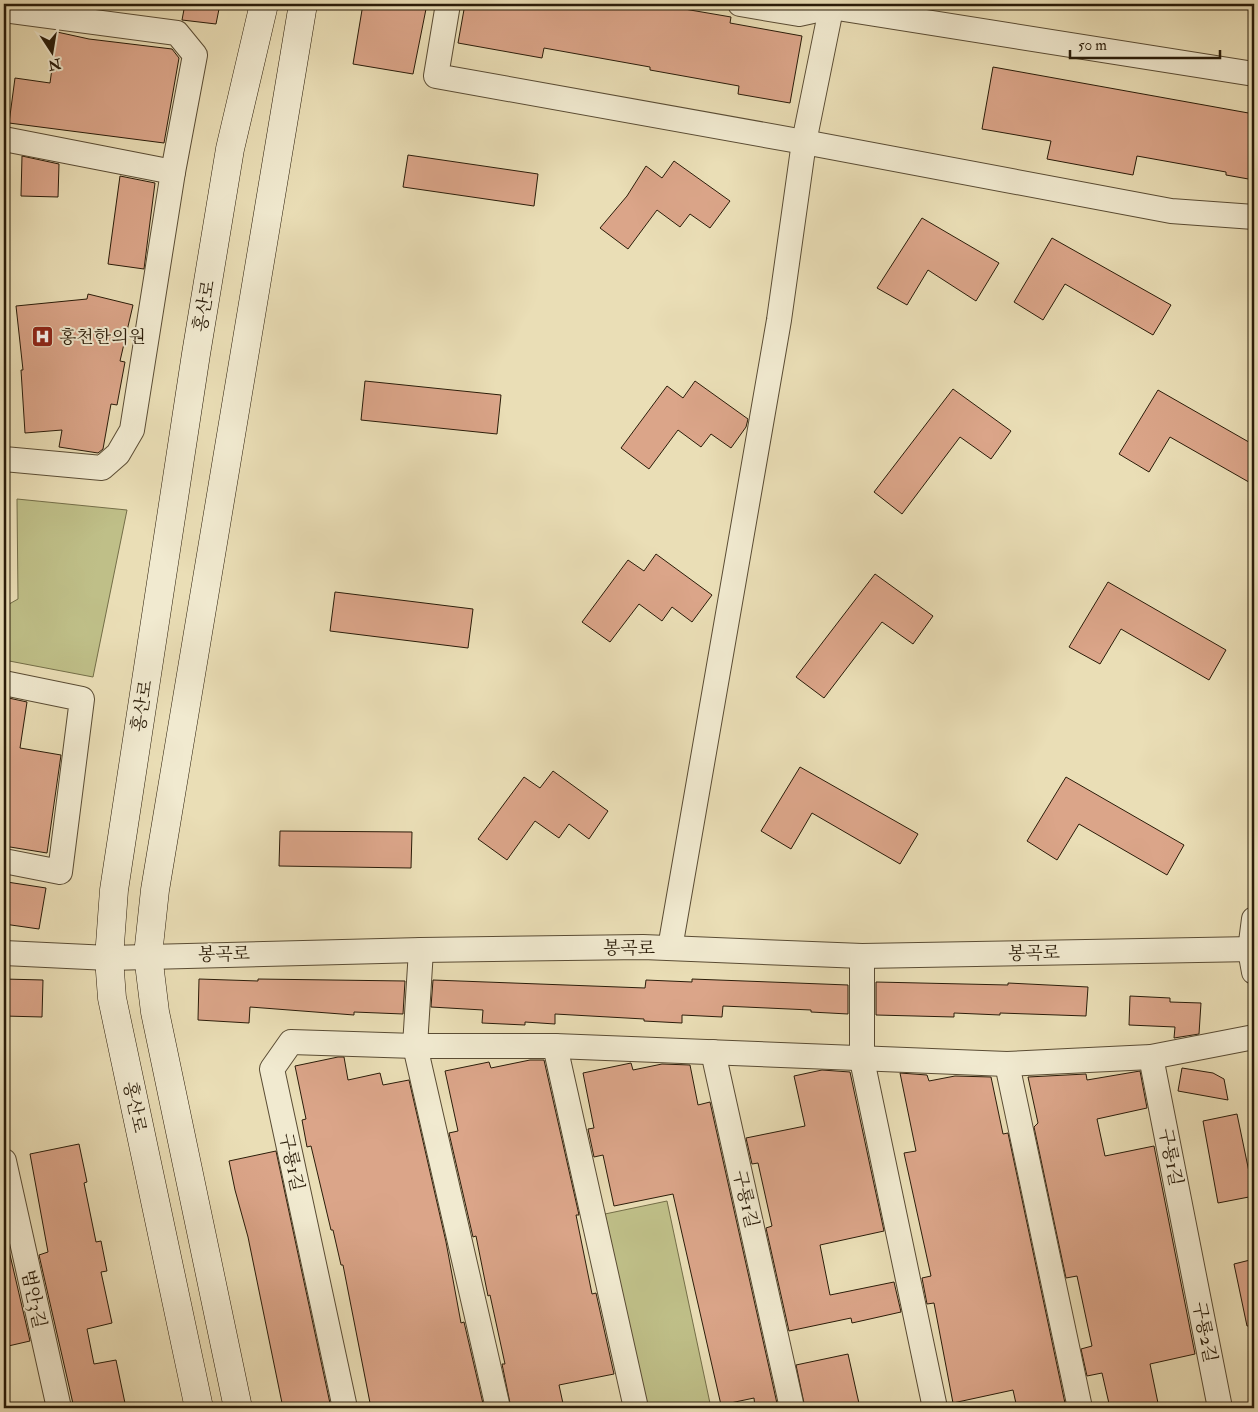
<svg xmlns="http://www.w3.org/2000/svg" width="1258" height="1412" font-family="'IM FELL Double Pica','Noto Serif KR',serif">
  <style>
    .green { fill: #bfbf88; stroke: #746e48 }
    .building { fill: #dba589; stroke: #2a1c09 }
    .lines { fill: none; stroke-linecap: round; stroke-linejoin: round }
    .street-casing { stroke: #5a4c34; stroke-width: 26 }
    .secondary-casing { stroke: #2a1c09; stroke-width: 29 }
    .street { stroke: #f1ead0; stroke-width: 24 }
    .secondary { stroke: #f1ead0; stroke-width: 28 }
    .labels { text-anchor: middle; stroke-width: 4; stroke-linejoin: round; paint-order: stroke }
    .street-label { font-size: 18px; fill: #2a1c09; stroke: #f1ead0 }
    .poi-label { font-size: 18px; fill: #2a1c09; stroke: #f1ead0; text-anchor: start }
  </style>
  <rect width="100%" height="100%" fill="#eadeb6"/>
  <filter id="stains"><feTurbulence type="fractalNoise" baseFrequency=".004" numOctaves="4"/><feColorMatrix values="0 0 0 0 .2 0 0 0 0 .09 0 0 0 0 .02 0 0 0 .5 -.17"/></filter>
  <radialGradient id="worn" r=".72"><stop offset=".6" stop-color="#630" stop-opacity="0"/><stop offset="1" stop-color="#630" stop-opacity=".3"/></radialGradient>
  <g class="green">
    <polygon points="17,499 127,510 93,677 4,660 4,607 18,599"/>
    <polygon points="667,1201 711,1408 647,1408 605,1214"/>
  </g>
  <g class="building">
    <polygon points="185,4 220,4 216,24 182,20"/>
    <polygon points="363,4 427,4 413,74 353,64"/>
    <polygon points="465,4 633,4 661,9 661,5 731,17 730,23 802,36 790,103 738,94 739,86 650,70 650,67 544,48 542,58 458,43"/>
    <polygon points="57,32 89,39 172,49 179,58 164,143 9,123 15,78 50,83"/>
    <polygon points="993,67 1254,114 1254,180 1226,175 1226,172 1137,156 1133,175 1047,159 1051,141 982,129"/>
    <polygon points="408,155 538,174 534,206 403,187"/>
    <polygon points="22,156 59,164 58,197 21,196"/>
    <polygon points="674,161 730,201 710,228 690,214 680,227 657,210 628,249 600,228 627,196 646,166 662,178"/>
    <polygon points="120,176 155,183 144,269 108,264"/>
    <polygon points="922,218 999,263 976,301 928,270 907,305 877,288"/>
    <polygon points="1052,238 1171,305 1153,335 1065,284 1043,320 1014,302"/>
    <polygon points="88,294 133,305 120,361 125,362 117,405 111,404 103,449 98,453 59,447 62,430 25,433 21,370 23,370 16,306 87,299"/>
    <polygon points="365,381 501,395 497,434 361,420"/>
    <polygon points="695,381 748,419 746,427 731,448 711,434 701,447 678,430 649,469 621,448 667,386 683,398"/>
    <polygon points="953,389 1011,431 991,459 960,437 902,514 874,492"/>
    <polygon points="1158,390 1254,445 1254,485 1170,437 1149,472 1119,454"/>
    <polygon points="656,554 712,595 692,622 672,607 662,621 639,604 610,642 582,622 628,560 644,571"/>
    <polygon points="875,574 933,616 913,644 882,622 824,698 796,677"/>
    <polygon points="1108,582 1226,650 1209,680 1121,629 1100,664 1069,647"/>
    <polygon points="335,592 473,609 468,648 330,631"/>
    <polygon points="4,697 27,702 20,748 61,755 47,853 4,846"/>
    <polygon points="800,767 918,834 900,864 812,813 791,849 761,831"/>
    <polygon points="553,771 608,811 589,839 569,824 559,838 535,821 507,860 478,839 524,777 540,788"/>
    <polygon points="1066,777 1184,845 1167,875 1079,824 1057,860 1027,841"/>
    <polygon points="280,831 412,832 411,868 279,866"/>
    <polygon points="7,882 46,888 39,929 4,924"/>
    <polygon points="4,979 43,980 42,1017 4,1016"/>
    <polygon points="199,979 258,981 258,979 405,981 403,1014 354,1012 354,1015 250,1007 249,1023 198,1020"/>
    <polygon points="692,979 848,985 848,1014 811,1012 811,1010 723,1006 722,1017 682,1015 682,1023 644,1021 644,1019 555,1014 555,1024 525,1022 525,1025 482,1023 483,1010 431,1007 433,980 645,988 646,980 692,982"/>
    <polygon points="876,982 1008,985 1008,983 1088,987 1086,1016 1000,1013 1000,1015 954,1013 954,1017 876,1015"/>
    <polygon points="1130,996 1170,998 1170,1002 1201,1003 1199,1034 1174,1038 1175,1027 1129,1025"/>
    <polygon points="338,1057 344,1057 348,1080 380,1073 383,1085 409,1080 446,1242 461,1323 464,1322 484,1408 371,1408 343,1265 341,1265 333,1230 331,1230 311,1146 307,1147 302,1120 306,1119 295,1066"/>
    <polygon points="530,1060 544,1060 579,1215 576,1215 592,1294 596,1293 614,1374 559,1385 564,1408 511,1408 502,1364 505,1364 490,1295 488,1296 476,1236 473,1237 449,1133 458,1131 445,1071 489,1062 491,1068"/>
    <polygon points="631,1063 633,1070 662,1064 690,1065 698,1105 710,1102 778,1408 755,1408 754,1398 721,1405 673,1194 614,1206 603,1155 594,1157 588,1129 594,1128 583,1073"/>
    <polygon points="1182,1068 1213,1073 1224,1079 1228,1100 1178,1091"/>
    <polygon points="822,1070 850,1072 884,1231 820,1245 830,1295 894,1282 901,1312 852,1323 851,1318 789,1331 766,1228 772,1226 758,1163 752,1164 746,1138 805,1126 794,1076"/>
    <polygon points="1140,1071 1147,1108 1097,1119 1105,1156 1154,1146 1195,1354 1150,1364 1159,1408 1110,1408 1102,1373 1087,1376 1081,1349 1092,1346 1077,1276 1066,1278 1034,1127 1038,1123 1028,1077 1086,1074 1087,1080"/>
    <polygon points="900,1073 927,1075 929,1081 955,1076 991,1077 1003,1134 1008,1133 1066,1408 1017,1408 1013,1390 953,1403 934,1303 927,1304 922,1278 931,1276 904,1153 916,1151"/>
    <polygon points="1237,1114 1254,1196 1218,1203 1203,1121"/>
    <polygon points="79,1144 87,1182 84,1183 96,1242 101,1241 107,1271 101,1272 112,1323 87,1329 94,1364 116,1360 126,1408 74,1408 39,1255 48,1252 30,1154"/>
    <polygon points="276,1151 331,1408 283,1408 248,1237 235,1190 229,1161"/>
    <polygon points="4,1229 30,1341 4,1347"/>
    <polygon points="1254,1259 1254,1326 1247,1326 1234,1264"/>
    <polygon points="848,1354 860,1408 805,1408 796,1365"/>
  </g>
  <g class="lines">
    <defs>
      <g id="street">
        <polyline points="448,4 436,76 804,142 1171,211 1254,217"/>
        <polyline points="740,4 799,14 831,7 1254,74"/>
        <polyline points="4,10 177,33 195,55 173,172 132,430 118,454 102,468 4,459"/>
        <polyline points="4,139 173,172"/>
        <polyline points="4,683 82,699 60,872 4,861"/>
        <polyline points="1254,919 1250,950 1254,972"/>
        <polyline points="670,948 779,320 804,142 832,4"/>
        <polyline points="421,950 415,1046 498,1408"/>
        <polyline points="4,953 109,958 421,950 643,947 862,956 1254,949"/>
        <polyline points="862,956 862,1060 935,1408"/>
        <polyline points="555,1046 636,1408"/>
        <polyline points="713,1052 792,1408"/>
        <polyline points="1151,1057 1220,1408"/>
        <polyline points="1007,1064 1080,1408"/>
        <polyline points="4,1161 59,1408"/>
        <polyline points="345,1408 272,1069 291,1042 415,1046 555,1046 1007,1064 1151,1057 1254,1037"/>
      </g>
      <g id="secondary">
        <polyline points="199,1408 112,998 109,958 114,890 196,354 230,149 264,4"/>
        <polyline points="238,1408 155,1012 148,955 155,890 303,4"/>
      </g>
    </defs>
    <use href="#street" class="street-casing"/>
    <use href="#secondary" class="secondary-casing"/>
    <use href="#street" class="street"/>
    <use href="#secondary" class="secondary"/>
  </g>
  <defs>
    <symbol id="hospital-square" viewBox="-11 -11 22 22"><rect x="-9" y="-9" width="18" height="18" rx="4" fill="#8f2418" stroke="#f1ead0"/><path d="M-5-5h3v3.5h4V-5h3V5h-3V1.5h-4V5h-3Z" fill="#fff"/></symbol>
  </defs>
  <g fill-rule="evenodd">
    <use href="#hospital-square" x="30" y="324" width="25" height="25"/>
  </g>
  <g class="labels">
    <g class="street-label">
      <text transform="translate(204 306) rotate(-80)" y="6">홍산로</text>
      <text transform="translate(142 706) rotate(-81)" y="6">홍산로</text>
      <text x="629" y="954">봉곡로</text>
      <text transform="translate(1034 953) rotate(-1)" y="6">봉곡로</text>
      <text transform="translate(224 954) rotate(-1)" y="6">봉곡로</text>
      <text transform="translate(135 1107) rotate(78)" y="6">홍산로</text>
      <text transform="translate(1171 1157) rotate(79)" y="6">구룡1길</text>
      <text transform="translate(292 1162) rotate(78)" y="6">구룡1길</text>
      <text transform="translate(746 1199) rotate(77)" y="6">구룡1길</text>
      <text transform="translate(34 1299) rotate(78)" y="6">범안3길</text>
      <text transform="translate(1205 1332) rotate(79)" y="6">구룡2길</text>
    </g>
    <g class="poi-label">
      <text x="59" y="343">홍천한의원</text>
    </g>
  </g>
  <rect width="1258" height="1412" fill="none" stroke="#eadeb6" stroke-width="20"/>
  <rect x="5" y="5" width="1248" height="1402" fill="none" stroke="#2a1c09" stroke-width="2.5"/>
  <rect x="10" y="10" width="1238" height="1392" fill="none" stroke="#2a1c09"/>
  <g transform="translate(52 52) rotate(168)" stroke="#f1ead0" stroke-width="4" paint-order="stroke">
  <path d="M0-4L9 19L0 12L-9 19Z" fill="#2a1c09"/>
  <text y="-8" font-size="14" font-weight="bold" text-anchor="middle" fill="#2a1c09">N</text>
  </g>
  <path d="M1070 50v8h150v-8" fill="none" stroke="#2a1c09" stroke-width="2.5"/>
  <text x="1078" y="50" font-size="15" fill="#2a1c09" stroke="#f1ead0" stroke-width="4" paint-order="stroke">50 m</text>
  <rect width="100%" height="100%" filter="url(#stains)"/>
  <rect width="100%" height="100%" fill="url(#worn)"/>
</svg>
